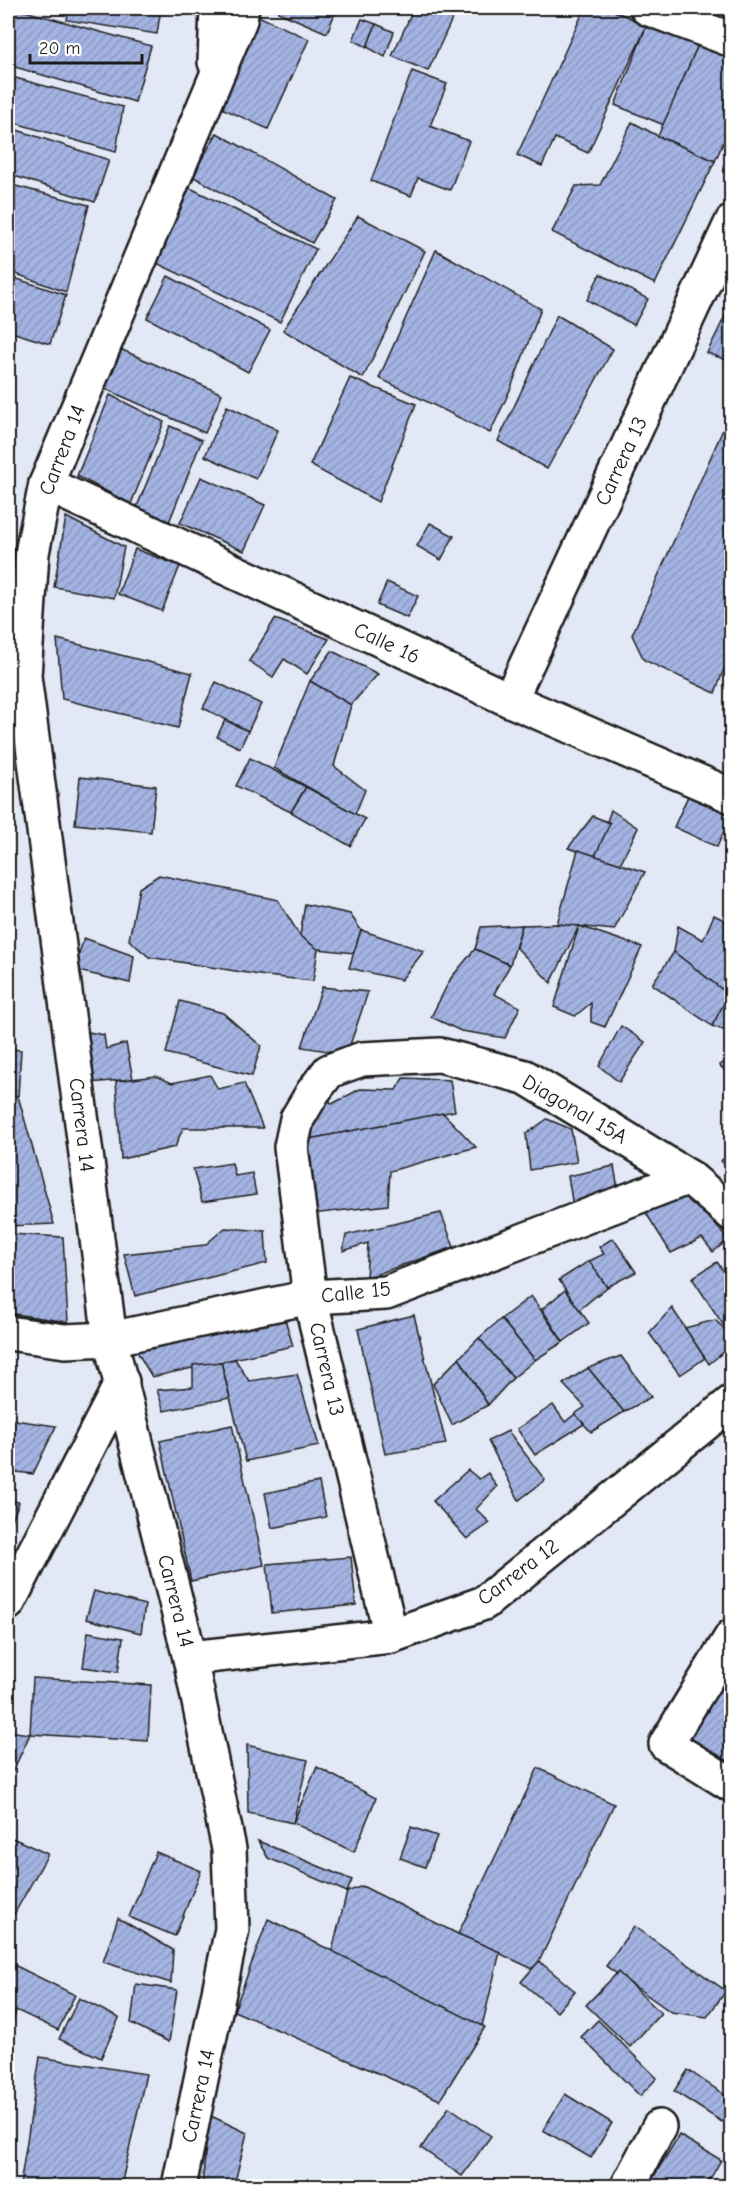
<svg xmlns="http://www.w3.org/2000/svg" width="739" height="2194" font-family="'Comic Neue',sans-serif">
  <style>
    .building { fill: url(#building-hatch); stroke: #1c1c1c; stroke-width: 1.5 }
    .lines { fill: none; stroke-linecap: round; stroke-linejoin: round }
    .minor-casing { stroke: #1c1c1c; stroke-width: 38 }
    .minor { stroke: #fff; stroke-width: 33 }
    .labels { text-anchor: middle; stroke-width: 4.5; stroke-linejoin: round; paint-order: stroke }
    .street-label { font-size: 21px; fill: #1c1c1c; stroke: #fff }
  </style>
  <defs>
    <pattern id="building-hatch" width="6" height="6" patternUnits="userSpaceOnUse" patternTransform="scale(1.5)"><rect width="6" height="6" fill="#a3b3e2"/><path d="M-1 1l2-2M0 6l6-6M5 7l2-2" fill="none" stroke="#8c99c1"/></pattern>
  </defs>
  <rect width="100%" height="100%" fill="#e3e8f6"/>
  <filter id="ink" filterUnits="userSpaceOnUse"><feTurbulence type="fractalNoise" baseFrequency=".0167" numOctaves="2"/><feDisplacementMap in="SourceGraphic" scale="12" xChannelSelector="R" yChannelSelector="G"/><feConvolveMatrix kernelMatrix="1 2 1 2 8 2 1 2 1" color-interpolation-filters="sRGB"/></filter>
  <g filter="url(#ink)">
    <g class="building">
      <polygon points="8,8 14,8 151,46 135,102 8,65"/>
      <polygon points="69,8 161,8 157,34 67,20"/>
      <polygon points="280,8 337,8 327,33 278,12"/>
      <polygon points="414,8 426,8 453,17 428,71 392,56"/>
      <polygon points="585,8 607,8 647,25 588,153 555,138 542,166 517,155"/>
      <polygon points="717,8 732,8 730,13"/>
      <polygon points="247,11 309,39 268,129 206,101"/>
      <polygon points="362,19 376,24 367,47 353,40"/>
      <polygon points="376,24 394,32 385,57 367,47"/>
      <polygon points="647,25 698,45 664,125 615,105"/>
      <polygon points="698,45 732,59 732,123 715,161 658,136"/>
      <polygon points="412,71 447,84 430,126 469,141 450,190 418,178 411,196 371,181"/>
      <polygon points="8,76 123,107 116,152 8,121"/>
      <polygon points="632,122 658,136 715,161 655,284 552,232 576,186 600,185"/>
      <polygon points="8,127 109,160 95,202 8,174"/>
      <polygon points="217,133 337,200 312,243 192,176"/>
      <polygon points="8,184 89,205 66,292 8,271"/>
      <polygon points="186,186 316,249 280,322 150,260"/>
      <polygon points="358,216 425,251 363,378 283,330"/>
      <polygon points="436,250 541,309 510,390 490,433 379,378"/>
      <polygon points="600,274 648,299 634,325 587,300"/>
      <polygon points="8,276 66,295 50,344 8,331"/>
      <polygon points="168,276 270,330 248,372 147,318"/>
      <polygon points="732,302 732,362 707,353"/>
      <polygon points="557,315 613,349 547,469 498,441"/>
      <polygon points="118,348 222,394 205,433 101,387"/>
      <polygon points="350,378 416,404 378,502 310,465"/>
      <polygon points="110,395 164,422 131,504 77,476"/>
      <polygon points="227,406 278,430 256,479 205,456"/>
      <polygon points="732,409 732,648 715,693 644,660 632,635"/>
      <polygon points="170,426 202,440 169,522 136,509"/>
      <polygon points="201,477 265,505 244,551 180,523"/>
      <polygon points="66,517 124,547 114,598 54,587"/>
      <polygon points="430,523 454,536 441,560 417,546"/>
      <polygon points="135,549 180,566 162,611 118,594"/>
      <polygon points="387,582 418,596 407,618 377,605"/>
      <polygon points="275,619 329,639 307,674 284,659 273,677 249,661"/>
      <polygon points="57,639 192,673 178,728 62,699"/>
      <polygon points="332,651 378,674 351,705 310,681"/>
      <polygon points="310,681 351,705 334,766 365,790 355,814 274,768"/>
      <polygon points="216,682 261,704 248,731 203,708"/>
      <polygon points="225,720 248,731 240,748 217,737"/>
      <polygon points="250,758 306,787 291,812 236,786"/>
      <polygon points="80,777 156,786 151,832 75,824"/>
      <polygon points="306,787 365,819 350,846 291,812"/>
      <polygon points="689,794 732,813 717,847 674,827"/>
      <polygon points="611,810 638,828 620,864 595,856"/>
      <polygon points="593,816 610,823 595,856 568,848"/>
      <polygon points="578,850 645,872 614,930 557,924"/>
      <polygon points="159,875 278,900 300,936 318,949 313,981 266,976 149,957 129,940 139,888"/>
      <polygon points="305,904 350,914 361,930 354,953 318,949 300,936"/>
      <polygon points="714,915 732,924 732,990 729,995 674,952 678,926 703,940"/>
      <polygon points="557,924 579,926 551,983 516,947 522,925"/>
      <polygon points="522,925 510,965 475,949 481,927"/>
      <polygon points="579,926 642,947 605,1027 591,1022 591,1003 575,1016 554,1007"/>
      <polygon points="361,930 424,951 401,980 349,968"/>
      <polygon points="84,938 134,956 130,983 74,970"/>
      <polygon points="475,949 510,965 494,994 520,1007 505,1038 461,1031 431,1017 451,978"/>
      <polygon points="674,952 729,995 712,1026 652,984"/>
      <polygon points="322,987 368,992 347,1054 302,1047"/>
      <polygon points="732,988 732,1033 712,1026"/>
      <polygon points="180,1001 223,1013 261,1046 252,1076 166,1053"/>
      <polygon points="621,1026 645,1042 619,1082 599,1066"/>
      <polygon points="83,1031 104,1035 106,1049 126,1043 133,1079 90,1083"/>
      <polygon points="8,1049 21,1050 18,1096 8,1095"/>
      <polygon points="732,1059 732,1077 719,1065"/>
      <polygon points="210,1075 218,1089 244,1083 263,1128 183,1128 175,1147 121,1159 116,1081 156,1076 172,1083"/>
      <polygon points="403,1078 450,1080 455,1111 299,1141 324,1093 332,1104 360,1089 396,1090"/>
      <polygon points="8,1096 18,1096 54,1224 8,1226"/>
      <polygon points="443,1113 476,1147 390,1171 388,1205 312,1214 299,1141"/>
      <polygon points="547,1119 571,1129 577,1162 530,1170 526,1134"/>
      <polygon points="732,1150 732,1171 721,1161"/>
      <polygon points="232,1163 235,1176 252,1173 256,1194 202,1202 193,1169"/>
      <polygon points="614,1166 620,1200 575,1219 568,1176"/>
      <polygon points="685,1188 728,1240 713,1252 702,1238 671,1253 646,1213"/>
      <polygon points="441,1213 454,1247 366,1278 368,1243 343,1251 346,1235"/>
      <polygon points="225,1228 265,1231 267,1263 135,1296 124,1254 205,1245"/>
      <polygon points="8,1234 63,1237 68,1322 8,1313"/>
      <polygon points="613,1238 636,1272 607,1287 589,1261 604,1254 599,1247"/>
      <polygon points="589,1261 607,1287 579,1310 559,1280"/>
      <polygon points="717,1262 732,1283 732,1330 728,1332 692,1278"/>
      <polygon points="565,1290 589,1323 563,1342 542,1309"/>
      <polygon points="531,1296 563,1342 535,1360 501,1319"/>
      <polygon points="672,1308 705,1358 680,1375 649,1333"/>
      <polygon points="282,1309 293,1346 152,1377 130,1340"/>
      <polygon points="414,1315 446,1444 385,1454 358,1329"/>
      <polygon points="501,1319 535,1360 513,1378 479,1338"/>
      <polygon points="715,1320 732,1336 732,1345 709,1364 685,1328"/>
      <polygon points="479,1338 513,1378 488,1405 459,1358"/>
      <polygon points="621,1356 651,1397 624,1412 588,1368"/>
      <polygon points="459,1358 488,1405 452,1425 433,1384"/>
      <polygon points="235,1359 249,1381 297,1374 319,1446 246,1461 221,1362"/>
      <polygon points="221,1362 230,1398 164,1411 157,1390 193,1387 193,1365"/>
      <polygon points="588,1368 624,1412 591,1432 575,1414 585,1407 563,1384"/>
      <polygon points="553,1405 565,1422 575,1414 584,1424 535,1455 517,1429"/>
      <polygon points="8,1419 56,1426 33,1474 8,1471"/>
      <polygon points="232,1425 264,1565 191,1581 160,1441"/>
      <polygon points="508,1431 545,1480 519,1500 488,1441"/>
      <polygon points="468,1470 479,1479 488,1473 497,1487 476,1509 490,1523 467,1539 433,1501"/>
      <polygon points="319,1482 326,1517 272,1528 265,1493"/>
      <polygon points="8,1500 19,1502 8,1531"/>
      <polygon points="351,1557 356,1605 272,1613 267,1564"/>
      <polygon points="94,1591 145,1605 141,1633 86,1619"/>
      <polygon points="88,1632 123,1638 118,1672 83,1667"/>
      <polygon points="732,1664 732,1765 684,1738"/>
      <polygon points="33,1678 151,1685 148,1741 30,1734"/>
      <polygon points="8,1731 30,1734 8,1782"/>
      <polygon points="247,1745 308,1760 293,1823 248,1813"/>
      <polygon points="317,1767 376,1798 354,1852 293,1823"/>
      <polygon points="538,1768 614,1804 535,1970 458,1934"/>
      <polygon points="411,1827 437,1836 425,1867 400,1858"/>
      <polygon points="8,1836 48,1854 8,1925"/>
      <polygon points="258,1841 352,1880 347,1892 268,1858"/>
      <polygon points="156,1852 201,1871 175,1936 129,1917"/>
      <polygon points="362,1886 458,1934 500,1952 482,2026 329,1962 347,1892"/>
      <polygon points="118,1918 173,1950 171,1983 103,1962"/>
      <polygon points="268,1919 485,2027 440,2100 234,2011"/>
      <polygon points="634,1926 726,1991 707,2017 671,2012 606,1966"/>
      <polygon points="539,1961 575,1991 557,2012 521,1982"/>
      <polygon points="8,1962 75,1995 58,2030 16,2010 11,2032 8,2030"/>
      <polygon points="618,1972 661,2013 630,2047 586,2005"/>
      <polygon points="136,1984 177,1990 169,2042 131,2023"/>
      <polygon points="79,1998 119,2018 101,2058 59,2039"/>
      <polygon points="598,2020 657,2078 640,2096 581,2037"/>
      <polygon points="40,2057 146,2074 121,2186 20,2186"/>
      <polygon points="688,2070 732,2100 732,2109 722,2122 674,2091"/>
      <polygon points="565,2094 612,2123 591,2158 543,2130"/>
      <polygon points="449,2107 491,2136 462,2176 421,2148"/>
      <polygon points="209,2115 247,2133 234,2186 202,2186"/>
      <polygon points="679,2135 721,2160 706,2186 648,2186"/>
      <polygon points="730,2170 732,2186 718,2186"/>
    </g>
    <g class="lines">
      <defs>
        <g id="minor">
          <polyline points="647,8 732,40"/>
          <polyline points="215,62 217,8"/>
          <polyline points="46,484 510,700 732,796"/>
          <polyline points="510,700 732,222"/>
          <polyline points="8,1333 65,1341 110,1339 310,1297 386,1293 689,1177"/>
          <polyline points="8,1603 122,1382"/>
          <polyline points="391,1636 310,1297 291,1147 297,1119 313,1092 329,1071 362,1059 440,1055 525,1077 689,1177 732,1214"/>
          <polyline points="732,1636 666,1744 732,1785"/>
          <polyline points="190,1658 391,1636 484,1603 732,1402"/>
          <polyline points="179,2186 232,1929 229,1849 190,1658 110,1339 24,676 32,553 46,484 240,20 242,8"/>
          <polyline points="628,2186 659,2127"/>
        </g>
      </defs>
      <use href="#minor" class="minor-casing"/>
      <use href="#minor" class="minor"/>
    </g>
  </g>
  <g class="labels">
    <g class="street-label">
      <text transform="translate(62 450) rotate(-69)" y="7">Carrera 14</text>
      <text transform="translate(621 461) rotate(-65)" y="7">Carrera 13</text>
      <text transform="translate(387 643) rotate(25)" y="7">Calle 16</text>
      <text transform="translate(575 1109) rotate(30)" y="7">Diagonal 15A</text>
      <text transform="translate(82 1125) rotate(83)" y="7">Carrera 14</text>
      <text transform="translate(356 1292) rotate(-6)" y="7">Calle 15</text>
      <text transform="translate(327 1369) rotate(77)" y="7">Carrera 13</text>
      <text transform="translate(518 1572) rotate(-37)" y="7">Carrera 12</text>
      <text transform="translate(176 1601) rotate(76)" y="7">Carrera 14</text>
      <text transform="translate(198 2096) rotate(-78)" y="7">Carrera 14</text>
    </g>
  </g>
  <rect width="739" height="2194" fill="none" stroke="#fff" stroke-width="30"/>
  <rect x="15" y="15" width="709" height="2164" fill="none" stroke="#1c1c1c" stroke-width="2" filter="url(#ink)"/>
  <path d="M30 54v9h112v-9" fill="none" stroke="#1c1c1c" stroke-width="3"/>
  <text x="39" y="54" font-size="18" fill="#1c1c1c" stroke="#ffffff" stroke-width="4.5" paint-order="stroke">20 m</text>
</svg>
